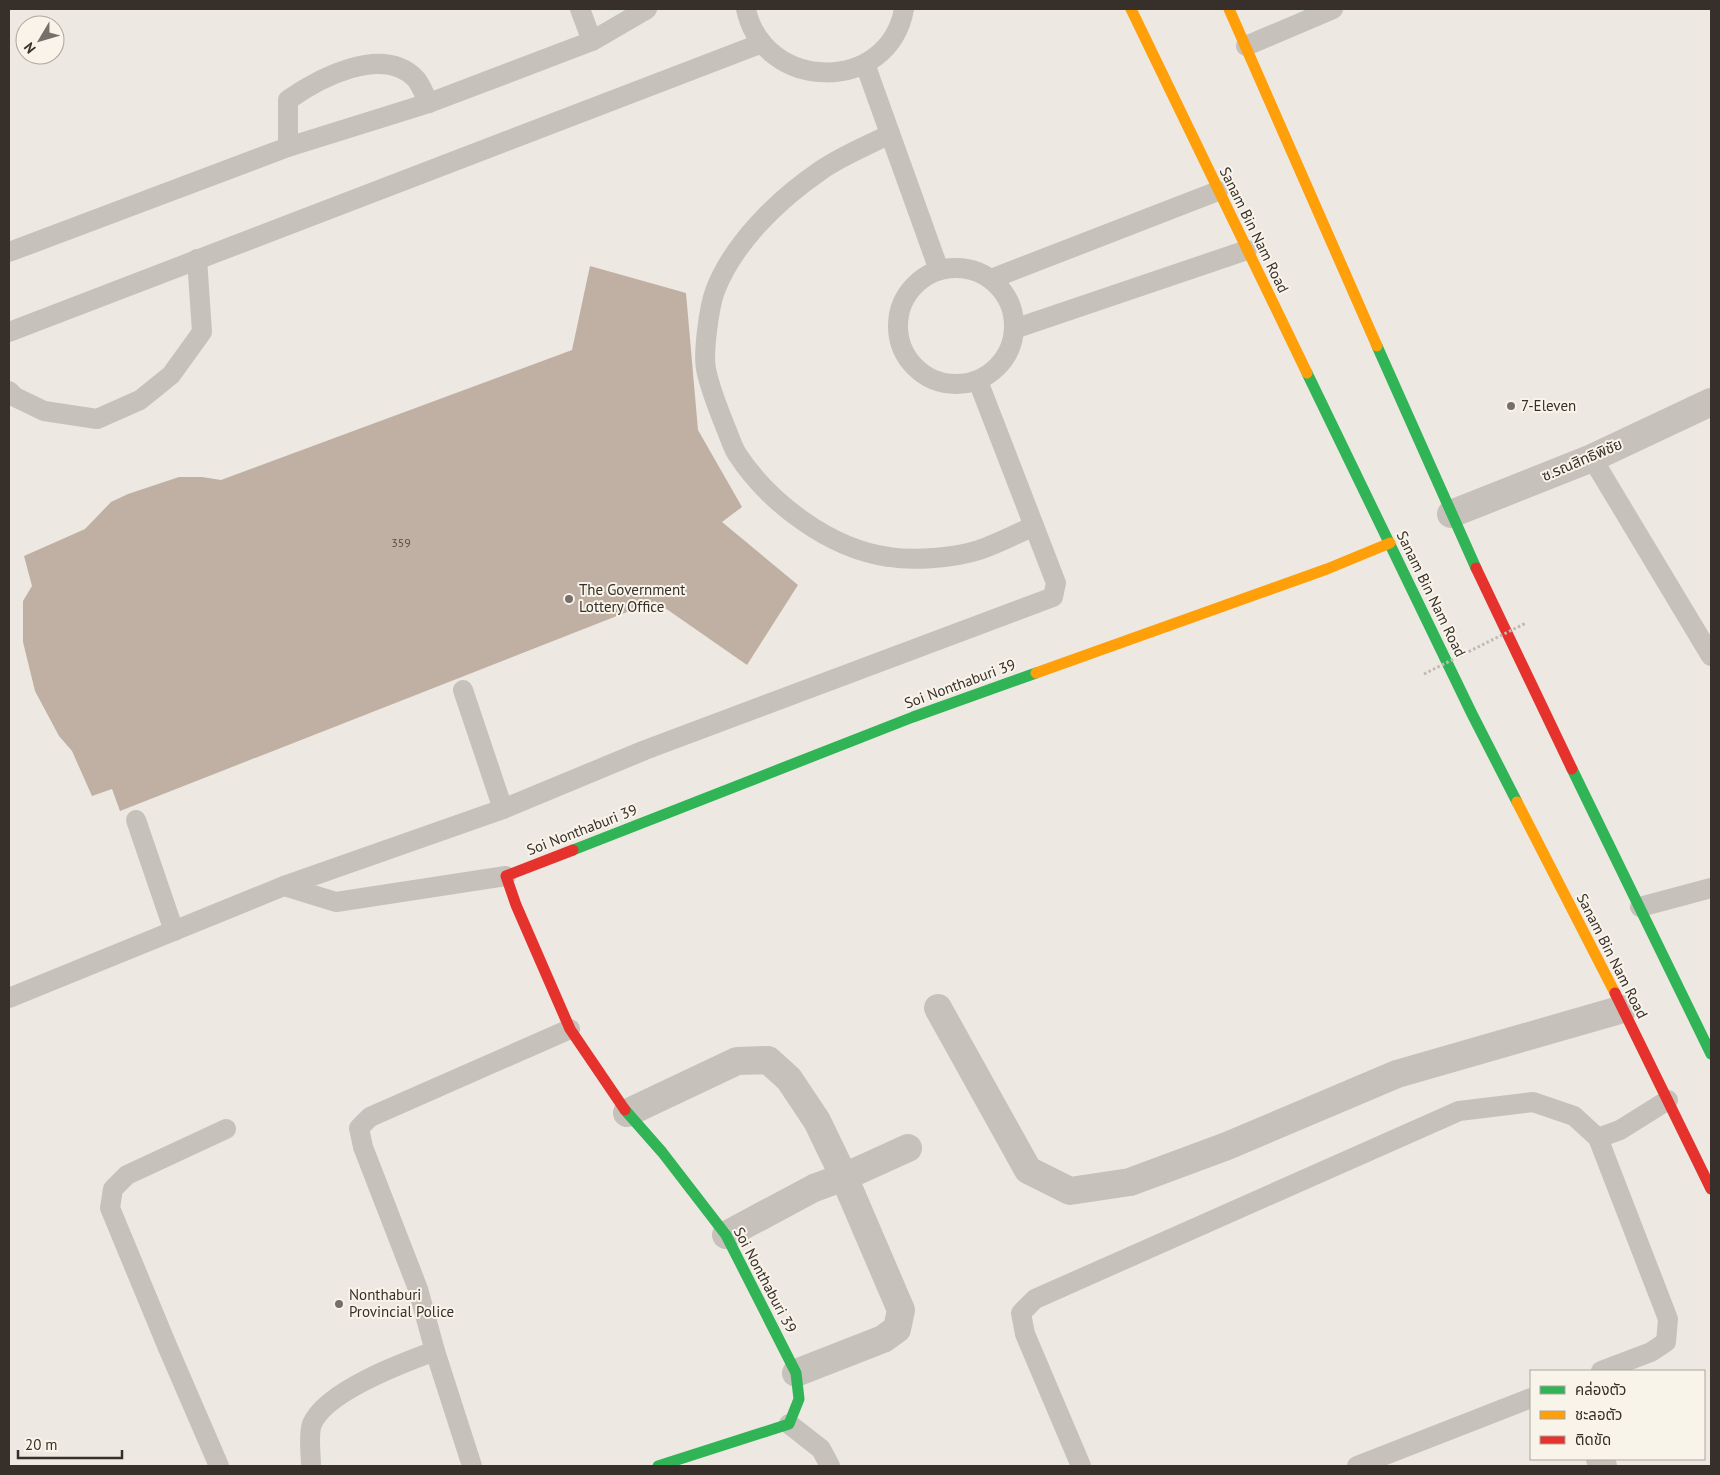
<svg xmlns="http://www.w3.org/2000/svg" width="1720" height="1475" font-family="'PT Sans','Noto Sans Thai',sans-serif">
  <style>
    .building { fill: #c0b0a4 }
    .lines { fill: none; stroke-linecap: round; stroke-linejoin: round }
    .lane { stroke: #c6c1bb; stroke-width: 20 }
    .street { stroke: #c6c1bb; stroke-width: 28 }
    .fast { stroke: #30b455; stroke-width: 11 }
    .slow { stroke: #ff9f0a; stroke-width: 11 }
    .jam { stroke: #e5322d; stroke-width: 11 }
    .path-bridge { stroke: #bfbab3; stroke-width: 3; stroke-dasharray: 2.5 2.5; stroke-linecap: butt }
    .poi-dot { fill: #77706a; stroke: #f9f4ea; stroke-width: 2 }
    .labels { text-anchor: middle; stroke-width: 4; stroke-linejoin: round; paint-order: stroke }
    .number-label { font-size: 12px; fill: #594f48 }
    .street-label { font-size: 15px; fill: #372f29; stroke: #f9f4ea }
    .poi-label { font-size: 15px; fill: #372f29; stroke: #f9f4ea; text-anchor: start }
  </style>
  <rect width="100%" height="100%" fill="#ede9e2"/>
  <polygon class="building" points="590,266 686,293 698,430 742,507 722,522 798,585 747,665 655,601 120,811 112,789 92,796 72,751 59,736 35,691 23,642 23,601 32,586 24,556 85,529 111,502 128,494 179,477 202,477 221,480 572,350"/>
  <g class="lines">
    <g class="lane">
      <polyline points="580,9 592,41"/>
      <path d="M746 9C764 93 889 94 904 9"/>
      <polyline points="1246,46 1333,9"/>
      <polyline points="865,64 939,270"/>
      <path d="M890 134C867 146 841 156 820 171 779 199 733 243 715 291 709 307 703 353 706 369 710 389 718 408 725 426 729 435 732 446 737 454 769 503 830 549 889 557 914 561 954 558 979 550 997 544 1016 534 1034 526"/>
      <path d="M288 147V100C319 78 383 44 416 79 421 85 425 96 429 103"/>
      <polyline points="9,252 288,147 429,103 592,41 647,9"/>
      <circle cx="956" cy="326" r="58"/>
      <polyline points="991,279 1218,191"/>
      <polyline points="1014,329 1247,250"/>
      <polyline points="9,332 762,43"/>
      <polyline points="9,391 15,397 44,411 97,419 140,400 171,375 202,332 197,259"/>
      <polyline points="1592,458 1711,656"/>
      <polyline points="463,690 503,809"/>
      <polyline points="136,820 174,931"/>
      <polyline points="284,886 503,809 645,750 1053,597 1056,583 978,381"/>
      <polyline points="1640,907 1711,888"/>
      <polyline points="9,998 284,886 336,902 506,876"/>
      <polyline points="1598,1138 1668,1319 1666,1342 1651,1352 1601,1371"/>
      <polyline points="435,1351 472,1466"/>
      <polyline points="789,1424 821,1449 830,1466"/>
      <polyline points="219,1466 168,1348 110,1208 113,1189 127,1175 226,1129"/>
      <path d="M311 1466C311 1454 308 1435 312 1424 326 1391 402 1363 435 1351L418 1289 363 1147 359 1128 370 1117 570 1029"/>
      <polyline points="1081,1466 1025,1334 1021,1313 1035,1299 1459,1111 1533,1102 1574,1116 1598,1138 1620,1130 1668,1100"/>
      <polyline points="1357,1466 1531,1398"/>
    </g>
    <g class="street">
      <polyline points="1451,514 1592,458 1711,402"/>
      <polyline points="938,1008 1028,1170 1070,1191 1130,1182 1227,1146 1397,1074 1623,1009"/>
      <polyline points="627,1113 737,1061 768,1060 789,1079 817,1121 844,1177 814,1188 726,1235"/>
      <polyline points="796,1373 883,1339 897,1329 901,1310 844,1177 908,1148"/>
      <polyline points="1600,1459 1603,1466"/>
    </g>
    <g class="fast">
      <polyline points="1377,346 1476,568"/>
      <polyline points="1307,373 1472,714 1517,802"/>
      <polyline points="1572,769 1711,1054"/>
      <polyline points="573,850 913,717 1036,673"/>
      <polyline points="625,1110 662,1152 726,1235 796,1373 799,1399 789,1424 658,1466"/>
    </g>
    <g class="slow">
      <polyline points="1131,9 1307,373"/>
      <polyline points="1229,9 1377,346"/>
      <polyline points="1036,673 1327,569 1390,543"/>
      <polyline points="1517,802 1615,993"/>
    </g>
    <g class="jam">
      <polyline points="1476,568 1572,769"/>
      <polyline points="573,850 506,876 516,905 570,1029 625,1110"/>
      <polyline points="1615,993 1711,1189"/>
    </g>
    <polyline class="path-bridge" points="1424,674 1526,623"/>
  </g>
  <g class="poi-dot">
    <circle cx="1511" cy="406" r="5"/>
    <circle cx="569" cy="599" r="5"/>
    <circle cx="339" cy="1304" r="5"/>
  </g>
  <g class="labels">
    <g class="number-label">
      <text x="401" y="547">359</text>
    </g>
    <g class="street-label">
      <text transform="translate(1254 230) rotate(64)" y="5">Sanam Bin Nam Road</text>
      <text transform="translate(1582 460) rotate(-23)" y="5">ซ.รณสิทธิพิชัย</text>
      <text transform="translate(1431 594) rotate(64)" y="5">Sanam Bin Nam Road</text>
      <text transform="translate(960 684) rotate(-20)" y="5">Soi Nonthaburi 39</text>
      <text transform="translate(582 830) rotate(-21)" y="5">Soi Nonthaburi 39</text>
      <text transform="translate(1612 956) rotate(63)" y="5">Sanam Bin Nam Road</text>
      <text transform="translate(765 1280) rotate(62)" y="5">Soi Nonthaburi 39</text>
    </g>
    <g class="poi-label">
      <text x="1521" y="411">7-Eleven</text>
      <text x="579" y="595">The Government<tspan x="579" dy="17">Lottery Office</tspan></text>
      <text x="349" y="1300">Nonthaburi<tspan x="349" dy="17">Provincial Police</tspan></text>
    </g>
  </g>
  <rect width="1720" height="1475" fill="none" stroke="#372f29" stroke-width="20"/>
  <rect x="1530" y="1370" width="175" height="90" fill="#f9f4ea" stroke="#aba59d"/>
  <rect x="1540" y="1386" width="25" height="8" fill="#30b455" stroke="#aba59d"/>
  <text x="1575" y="1395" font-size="15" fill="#372f29">คล่องตัว</text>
  <rect x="1540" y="1411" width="25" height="8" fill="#ff9f0a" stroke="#aba59d"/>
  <text x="1575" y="1420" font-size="15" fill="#372f29">ชะลอตัว</text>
  <rect x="1540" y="1436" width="25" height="8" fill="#e5322d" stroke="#aba59d"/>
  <text x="1575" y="1445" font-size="15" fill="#372f29">ติดขัด</text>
  <g transform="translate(40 40) rotate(232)"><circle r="24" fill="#f9f4ea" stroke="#aba59d"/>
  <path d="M0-4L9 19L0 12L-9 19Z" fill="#77706a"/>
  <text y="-8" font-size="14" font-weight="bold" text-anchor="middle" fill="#372f29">N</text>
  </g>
  <path d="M18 1450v8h104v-8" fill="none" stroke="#372f29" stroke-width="2.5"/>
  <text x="25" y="1450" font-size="15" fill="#372f29" stroke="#f9f4ea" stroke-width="4" paint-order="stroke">20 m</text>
</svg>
